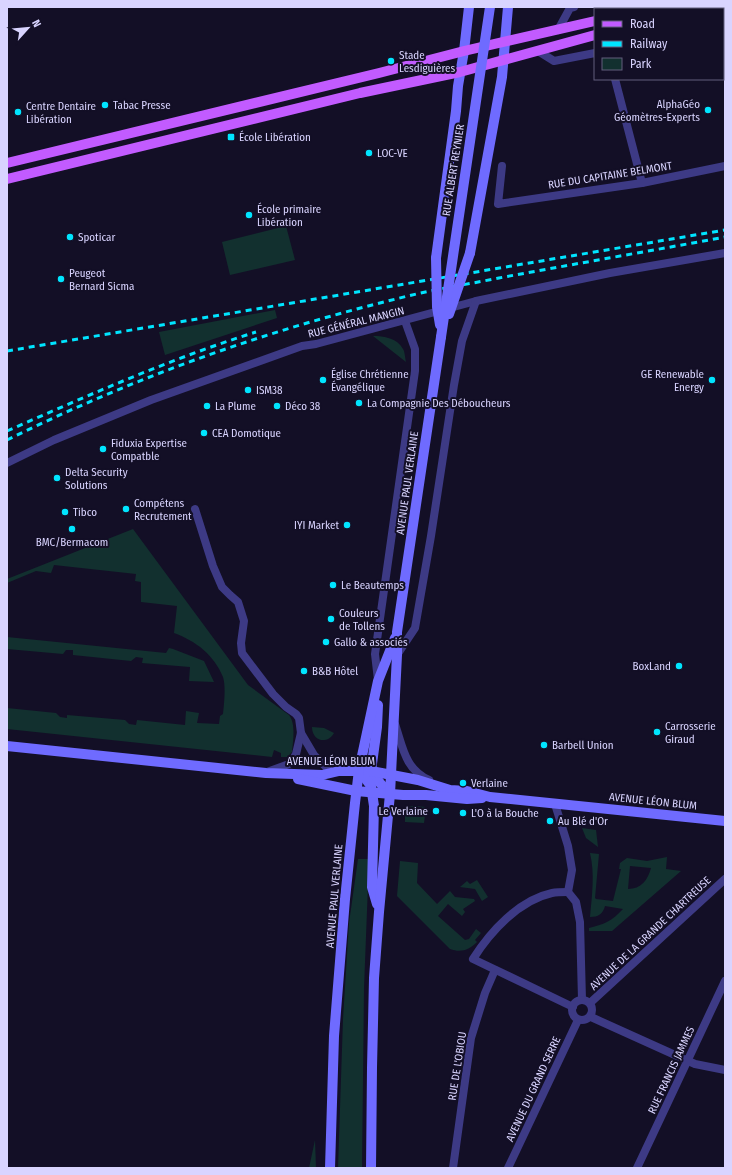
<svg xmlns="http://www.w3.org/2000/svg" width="732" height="1175" font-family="'Fira Sans Condensed',sans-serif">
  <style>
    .green { fill: #12302f; fill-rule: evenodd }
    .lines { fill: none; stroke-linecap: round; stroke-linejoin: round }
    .street { stroke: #3d3a85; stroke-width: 8 }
    .secondary { stroke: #6f6bff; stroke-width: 10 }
    .primary { stroke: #c25bff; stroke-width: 10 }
    .rail { stroke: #00e5ff; stroke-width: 3; stroke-dasharray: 6 5; stroke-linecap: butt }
    .secondary-bridge { stroke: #6f6bff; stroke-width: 10 }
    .poi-dot { fill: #00e5ff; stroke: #130f26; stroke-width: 1.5 }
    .labels { text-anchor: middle; stroke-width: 4; stroke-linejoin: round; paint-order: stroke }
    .poi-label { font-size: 11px; fill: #d9d4ff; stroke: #130f26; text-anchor: start }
    .street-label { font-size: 11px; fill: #d9d4ff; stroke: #130f26 }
  </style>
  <rect width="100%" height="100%" fill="#130f26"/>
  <g class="green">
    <polygon points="286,226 295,260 230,275 222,242"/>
    <polygon points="275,310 277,318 165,355 159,332"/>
    <path d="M373 336C384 336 397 338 403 349 405 352 405 358 406 362Z"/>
    <path d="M133 529 248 685 289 715C296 724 293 741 292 752L287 757H281V753L274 750 272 757 7 729V708L56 713 60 717 67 718V715L125 720 129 724 136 725 137 720 185 725 186 711 199 713 197 723 219 724 220 716 223 714C224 705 226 686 223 677 214 655 196 641 174 633L177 606 141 602V582L135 581 136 574 54 565 51 573 36 571 7 583V579Z"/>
    <polygon points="7,637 166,653 169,648 173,649 204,661 214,682 189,681 190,667 142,663 143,658 136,657 131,661 73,655 73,650 66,650 63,654 7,649"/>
    <path d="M312 727 324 728 334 733C327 745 312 741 312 727Z"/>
    <polygon points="414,806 426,807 424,823 405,822 405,811 408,807"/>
    <polygon points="582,828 596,830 598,847 586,838"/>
    <path d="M590 853 599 854 595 898 596 899 613 901 621 869H619L620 863 627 858 647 861 667 857 666 869 681 871 612 931H589V928C605 924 612 921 623 909L605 906C603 914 598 917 590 917 592 895 595 874 590 853ZM630 866 651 868C648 880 641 889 628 889Z"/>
    <polygon points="358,859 369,859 364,988 362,1168 338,1168 343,1019 349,923"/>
    <path d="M400 861 418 863 417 883 437 904 450 891 455 897 474 899 475 901 463 909 465 912 462 916 448 904 438 916 465 940 469 939 476 929 481 933 475 940 477 942C469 950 461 953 450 949L397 896Z"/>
    <polygon points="477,880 488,897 482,901 475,889 460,887 467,881 470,884"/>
    <polygon points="315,1140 316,1168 309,1168"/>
  </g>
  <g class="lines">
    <g class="street">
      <polyline points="723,22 725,21"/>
      <polyline points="558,30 570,8 574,7"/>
      <polyline points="538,51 554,61 595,53"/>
      <polyline points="615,79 642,183"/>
      <polyline points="502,166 498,204 642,183 725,166"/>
      <polyline points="7,463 54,440 151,400 302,346 316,344 476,301 610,273 725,253"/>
      <polyline points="195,509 213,566 222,587 230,595 238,602 244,621 241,643 242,653 273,694 286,707 296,714 299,718 301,733 296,754 292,761 289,764 267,772"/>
      <polyline points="397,655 415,628 431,536 454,385 462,341 476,301"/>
      <polyline points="378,680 375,654 415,371 415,349 405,321"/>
      <path d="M395 724C403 748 405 769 429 780"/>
      <polyline points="301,733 314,755 332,773"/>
      <polyline points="555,804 568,846 572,870 568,892 576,902 580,922 582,1000"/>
      <path d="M568 892C563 892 557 892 552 893 519 900 490 932 473 959L573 1007"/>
      <circle cx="582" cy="1010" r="10"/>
      <polyline points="590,1003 725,879"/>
      <polyline points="591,1017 695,1064 725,1070"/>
      <polyline points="453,1168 471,1038 485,993 495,970"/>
      <polyline points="508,1168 578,1020"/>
      <polyline points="637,1168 725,981"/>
    </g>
    <g class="secondary">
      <polyline points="470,253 502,77 508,7"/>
      <polyline points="436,258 456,111 458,86 464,51 469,7"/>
      <polyline points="378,705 377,727 371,771 380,783 390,794"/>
      <polyline points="7,746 266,773 322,775 339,771 371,771 418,780 450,790 467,791 490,797 725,821"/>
      <polyline points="359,770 371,786 374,806 372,887 377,904"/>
      <polyline points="298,779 356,791 403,795 426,795 467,799 482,798"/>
      <polyline points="330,1168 334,1036 345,899 355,803 359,770 378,681 395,638"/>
      <polyline points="371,1168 372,1068 374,978 379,912 390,794 397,655 397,632 441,337"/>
    </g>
    <g class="primary">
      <polyline points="645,9 653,7"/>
      <polyline points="700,9 708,7"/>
      <polyline points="7,163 379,73 464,51 595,21"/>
      <polyline points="7,179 360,93 460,72 595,35"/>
    </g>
    <g class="rail">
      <polyline points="7,351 725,230"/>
      <path d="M7 431C89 395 170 359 256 332"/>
      <path d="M7 440C131 379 261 332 396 299 430 290 464 285 499 278 574 264 650 251 725 237"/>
    </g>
    <g class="secondary-bridge">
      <polyline points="436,258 437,307 440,325"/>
      <polyline points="449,314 470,253"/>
      <polyline points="441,337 490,7"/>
    </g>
  </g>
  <g class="poi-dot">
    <circle cx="391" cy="61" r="4"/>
    <circle cx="105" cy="105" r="4"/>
    <circle cx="708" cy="110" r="4"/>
    <circle cx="18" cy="112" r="4"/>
    <rect x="227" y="133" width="8" height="8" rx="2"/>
    <circle cx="369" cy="153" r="4"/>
    <circle cx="249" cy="215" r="4"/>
    <circle cx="70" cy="237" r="4"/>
    <circle cx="61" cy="279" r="4"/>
    <circle cx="323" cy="380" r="4"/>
    <circle cx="712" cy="380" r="4"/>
    <circle cx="248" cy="390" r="4"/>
    <circle cx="359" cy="403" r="4"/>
    <circle cx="207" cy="406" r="4"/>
    <circle cx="277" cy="406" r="4"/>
    <circle cx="204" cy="433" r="4"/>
    <circle cx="103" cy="449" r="4"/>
    <circle cx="57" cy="478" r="4"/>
    <circle cx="126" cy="509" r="4"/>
    <circle cx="65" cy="512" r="4"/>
    <circle cx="347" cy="525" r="4"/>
    <circle cx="72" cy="529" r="4"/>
    <circle cx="333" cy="585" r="4"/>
    <circle cx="331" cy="619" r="4"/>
    <circle cx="326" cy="642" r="4"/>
    <circle cx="679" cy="666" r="4"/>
    <circle cx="304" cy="671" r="4"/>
    <circle cx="657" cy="732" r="4"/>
    <circle cx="544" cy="745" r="4"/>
    <circle cx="463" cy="783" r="4"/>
    <circle cx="436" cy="811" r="4"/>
    <circle cx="463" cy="813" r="4"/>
    <circle cx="550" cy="821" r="4"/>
  </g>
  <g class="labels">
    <g class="poi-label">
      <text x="399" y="59">Stade<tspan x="399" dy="13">Lesdiguières</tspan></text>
      <text x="700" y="108" text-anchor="end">AlphaGéo<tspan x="700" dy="13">Géomètres-Experts</tspan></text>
      <text x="113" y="109">Tabac Presse</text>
      <text x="26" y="110">Centre Dentaire<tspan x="26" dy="13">Libération</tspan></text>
      <text x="239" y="141">École Libération</text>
      <text x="377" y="157">LOC-VE</text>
      <text x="257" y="213">École primaire<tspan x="257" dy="13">Libération</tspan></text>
      <text x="78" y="241">Spoticar</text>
      <text x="69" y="277">Peugeot<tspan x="69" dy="13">Bernard Sicma</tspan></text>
      <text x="331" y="378">Église Chrétienne<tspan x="331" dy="13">Évangélique</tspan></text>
      <text x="704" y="378" text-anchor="end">GE Renewable<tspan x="704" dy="13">Energy</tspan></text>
      <text x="256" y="394">ISM38</text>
      <text x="367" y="407">La Compagnie Des Déboucheurs</text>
      <text x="215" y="410">La Plume</text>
      <text x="285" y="410">Déco 38</text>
      <text x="212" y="437">CEA Domotique</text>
      <text x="111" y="447">Fiduxia Expertise<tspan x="111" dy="13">Compatble</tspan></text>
      <text x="65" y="476">Delta Security<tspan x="65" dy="13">Solutions</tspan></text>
      <text x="134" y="507">Compétens<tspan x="134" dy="13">Recrutement</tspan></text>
      <text x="73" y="516">Tibco</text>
      <text x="339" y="529" text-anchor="end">IYI Market</text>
      <text x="72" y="546" text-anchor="middle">BMC/Bermacom</text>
      <text x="341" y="589">Le Beautemps</text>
      <text x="339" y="617">Couleurs<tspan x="339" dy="13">de Tollens</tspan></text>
      <text x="334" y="646">Gallo &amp; associés</text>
      <text x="671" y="670" text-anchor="end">BoxLand</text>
      <text x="312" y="675">B&amp;B Hôtel</text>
      <text x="665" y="730">Carrosserie<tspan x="665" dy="13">Giraud</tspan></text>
      <text x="552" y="749">Barbell Union</text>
      <text x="471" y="787">Verlaine</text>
      <text x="428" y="815" text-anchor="end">Le Verlaine</text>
      <text x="471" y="817">L'O à la Bouche</text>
      <text x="558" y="825">Au Blé d'Or</text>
    </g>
    <g class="street-label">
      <text transform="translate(453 170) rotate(-81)" y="4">RUE ALBERT REYNIER</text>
      <text transform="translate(610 175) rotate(-9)" y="4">RUE DU CAPITAINE BELMONT</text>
      <text transform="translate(356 322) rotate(-14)" y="4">RUE GÉNÉRAL MANGIN</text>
      <text transform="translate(407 483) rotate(-82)" y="4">AVENUE PAUL VERLAINE</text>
      <text x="331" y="765">AVENUE LÉON BLUM</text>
      <text transform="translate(653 801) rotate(6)" y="4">AVENUE LÉON BLUM</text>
      <text transform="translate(334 896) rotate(-85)" y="4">AVENUE PAUL VERLAINE</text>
      <text transform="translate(650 933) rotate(-43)" y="4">AVENUE DE LA GRANDE CHARTREUSE</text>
      <text transform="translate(457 1066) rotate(-81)" y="4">RUE DE L'OBIOU</text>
      <text transform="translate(671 1070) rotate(-65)" y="4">RUE FRANCIS JAMMES</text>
      <text transform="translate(533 1089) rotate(-65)" y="4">AVENUE DU GRAND SERRE</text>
    </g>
  </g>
  <rect width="732" height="1175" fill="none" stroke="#d9d4ff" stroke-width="16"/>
  <rect x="594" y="8" width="130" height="72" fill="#130f26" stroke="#625e7d"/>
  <rect x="602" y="21" width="20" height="6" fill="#c25bff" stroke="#625e7d"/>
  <text x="630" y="28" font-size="12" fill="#d9d4ff">Road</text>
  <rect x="602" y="41" width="20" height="6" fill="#00e5ff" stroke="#625e7d"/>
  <text x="630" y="48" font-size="12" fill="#d9d4ff">Railway</text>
  <rect x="602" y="58" width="20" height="12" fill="#12302f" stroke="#625e7d"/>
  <text x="630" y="68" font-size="12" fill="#d9d4ff">Park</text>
  <g transform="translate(28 28) rotate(63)" stroke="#130f26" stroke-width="3" paint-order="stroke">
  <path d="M0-3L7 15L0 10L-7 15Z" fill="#d9d4ff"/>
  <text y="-6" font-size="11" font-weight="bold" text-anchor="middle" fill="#d9d4ff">N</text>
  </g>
</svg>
